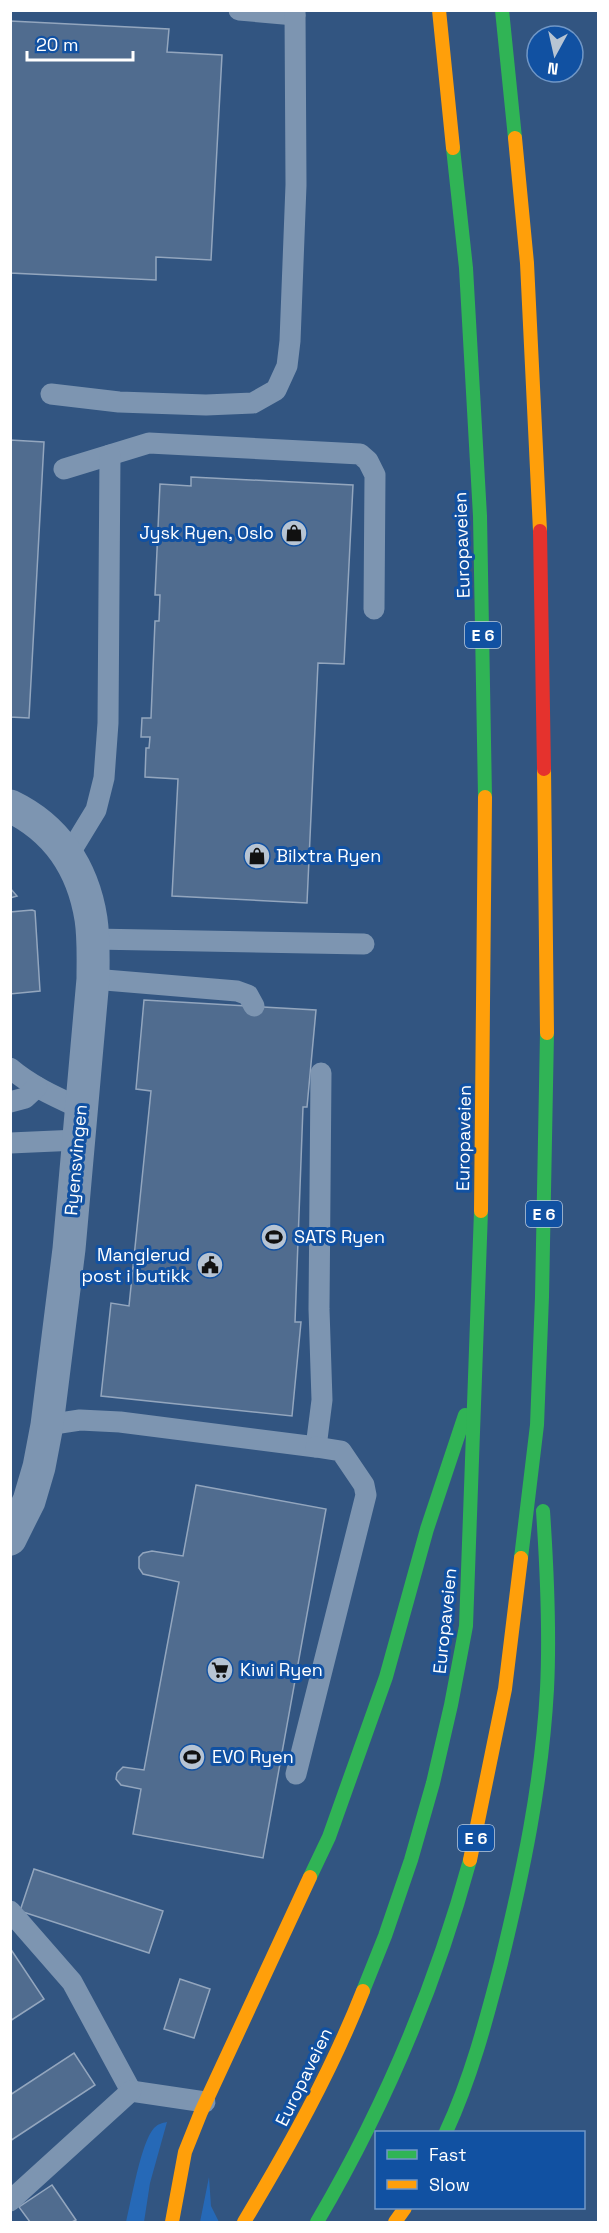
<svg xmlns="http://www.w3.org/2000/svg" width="609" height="2233" font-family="'Space Grotesk',sans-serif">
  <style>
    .green { fill: #2669b7 }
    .building { fill: #506c8f; stroke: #93a6be; stroke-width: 1.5 }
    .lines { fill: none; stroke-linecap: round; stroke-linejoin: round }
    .lane { stroke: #7d95b1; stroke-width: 21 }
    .street { stroke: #7d95b1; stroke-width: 33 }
    .fast { stroke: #30b455; stroke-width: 14 }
    .slow { stroke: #ff9f0a; stroke-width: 14 }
    .jam { stroke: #e5322d; stroke-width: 14 }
    .labels { text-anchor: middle; stroke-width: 6; stroke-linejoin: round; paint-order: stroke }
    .shield { fill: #1151a2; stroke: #b8cbe3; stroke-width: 1.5 }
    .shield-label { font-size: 16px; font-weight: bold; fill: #fff }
    .poi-label { font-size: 18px; fill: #fff; stroke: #1151a2; text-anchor: start }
    .street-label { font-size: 18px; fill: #fff; stroke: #1151a2 }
  </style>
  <rect width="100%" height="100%" fill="#325581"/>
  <g class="green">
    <path d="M167 2122 150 2183 144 2222H126C131 2202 141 2142 154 2128 158 2124 162 2123 167 2122Z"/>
    <polygon points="209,2177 211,2206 219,2222 200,2222"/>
  </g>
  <g class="building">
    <polygon points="10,21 169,29 167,52 222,55 211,260 156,257 156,280 10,273"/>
    <polygon points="10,440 44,442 29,718 10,717"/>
    <polygon points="191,477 353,485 344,664 318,663 307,903 172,896 178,779 145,777 146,748 149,748 150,737 141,737 142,718 151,718 155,621 159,621 160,595 155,595 160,484 191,486"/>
    <polygon points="10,888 17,896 10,898"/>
    <polygon points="32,910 35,911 40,991 10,994 10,912"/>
    <polygon points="144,1000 316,1010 307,1107 303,1107 295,1322 301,1322 292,1416 101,1396 111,1303 129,1306 151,1091 136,1089"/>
    <polygon points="196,1485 326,1509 263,1858 133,1834 141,1789 121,1785 116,1779 117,1773 123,1767 144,1770 179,1582 143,1574 139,1568 139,1557 143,1553 152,1551 183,1556"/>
    <polygon points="34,1869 163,1911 149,1953 20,1911"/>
    <polygon points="10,1948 44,1999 10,2021"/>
    <polygon points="180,1979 210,1989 194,2038 164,2029"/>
    <polygon points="74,2053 95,2085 10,2141 10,2095"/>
    <polygon points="52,2185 76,2220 72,2222 30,2222 19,2207"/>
  </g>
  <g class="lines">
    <g class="lane">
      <polyline points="239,10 295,15"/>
      <polyline points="51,394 119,402 206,405 253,403 276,390 287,366 290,341 296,185 295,10"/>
      <polyline points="64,469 149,443 360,454 368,461 375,475 374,609"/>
      <polyline points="68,856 96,810 104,778 108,723 110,455"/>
      <polyline points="93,939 364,944"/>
      <polyline points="93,979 237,991 248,995 254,1006"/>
      <path d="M10 1068C31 1086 56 1097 80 1108"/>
      <polyline points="10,1102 25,1098 37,1087"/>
      <polyline points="10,1143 78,1140"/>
      <polyline points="47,1425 80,1420 120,1422 316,1447 322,1400 319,1309 321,1073"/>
      <polyline points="296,1774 366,1495 364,1485 341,1451 316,1447"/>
      <polyline points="10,1911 72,1982 131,2091"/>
      <polyline points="131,2091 205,2102"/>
      <polyline points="10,2201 131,2091"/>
    </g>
    <path class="street" d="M10 806C56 828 83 868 91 919 94 939 93 959 93 979L69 1249 47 1425 39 1467 29 1501 10 1539"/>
    <g class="fast">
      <polyline points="502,10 515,138"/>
      <polyline points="453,148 466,268 480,516 485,797"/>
      <polyline points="521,1558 537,1425 542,1297 547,1033"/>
      <polyline points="310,1877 329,1837 386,1677 427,1529 465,1415"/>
      <polyline points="363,1991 385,1936 411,1860 433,1783 451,1705 466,1626 481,1211"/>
      <path d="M446 2132C471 2078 486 2021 501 1963 523 1873 542 1782 547 1689 550 1630 547 1570 543 1511"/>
      <path d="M317 2222C384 2108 435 1988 470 1860"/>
    </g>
    <g class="slow">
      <polyline points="439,10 453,148"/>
      <polyline points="515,138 527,263 540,531"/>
      <polyline points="544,769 547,1033"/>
      <polyline points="481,1211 485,797"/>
      <polyline points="470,1860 505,1689 521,1558"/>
      <polyline points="172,2222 185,2152 201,2112 310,1877"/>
      <path d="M244 2222C289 2147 331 2072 363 1991"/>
      <polyline points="395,2222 405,2208"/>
    </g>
    <polyline class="jam" points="540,531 544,769"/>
  </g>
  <defs>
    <symbol id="shop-disc" viewBox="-11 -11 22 22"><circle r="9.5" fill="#b7c4d3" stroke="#1151a2"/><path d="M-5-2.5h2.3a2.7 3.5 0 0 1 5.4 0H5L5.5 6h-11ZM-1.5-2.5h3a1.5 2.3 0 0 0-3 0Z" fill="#111"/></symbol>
    <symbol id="stadium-disc" viewBox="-11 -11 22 22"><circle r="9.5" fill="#b7c4d3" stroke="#1151a2"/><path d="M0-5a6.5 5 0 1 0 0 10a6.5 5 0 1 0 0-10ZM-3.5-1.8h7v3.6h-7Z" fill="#111"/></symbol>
    <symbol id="civic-disc" viewBox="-11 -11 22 22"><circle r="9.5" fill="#b7c4d3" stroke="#1151a2"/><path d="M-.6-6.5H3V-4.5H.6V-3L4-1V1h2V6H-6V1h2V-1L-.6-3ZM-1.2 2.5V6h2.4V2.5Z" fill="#111"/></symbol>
    <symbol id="supermarket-disc" viewBox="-11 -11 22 22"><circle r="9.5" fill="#b7c4d3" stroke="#1151a2"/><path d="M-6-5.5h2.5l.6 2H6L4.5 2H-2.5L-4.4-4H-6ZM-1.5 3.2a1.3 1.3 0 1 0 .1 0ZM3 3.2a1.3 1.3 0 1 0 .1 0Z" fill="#111"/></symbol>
  </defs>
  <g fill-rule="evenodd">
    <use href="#shop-disc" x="279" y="518" width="30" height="30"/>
    <use href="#shop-disc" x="242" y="841" width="30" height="30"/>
    <use href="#stadium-disc" x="259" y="1222" width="30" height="30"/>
    <use href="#civic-disc" x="195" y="1250" width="30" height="30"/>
    <use href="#supermarket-disc" x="205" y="1655" width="30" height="30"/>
    <use href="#stadium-disc" x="177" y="1742" width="30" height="30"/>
  </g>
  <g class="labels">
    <g class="shield">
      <rect x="465" y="622" width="36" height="26" rx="4.5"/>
      <rect x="526" y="1201" width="36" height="26" rx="4.5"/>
      <rect x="458" y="1825" width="36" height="26" rx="4.5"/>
    </g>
    <g class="shield-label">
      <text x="483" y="641">E 6</text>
      <text x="544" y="1220">E 6</text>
      <text x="476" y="1844">E 6</text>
    </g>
    <g class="poi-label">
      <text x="274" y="539" text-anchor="end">Jysk Ryen, Oslo</text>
      <text x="276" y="862">Bilxtra Ryen</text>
      <text x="294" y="1243">SATS Ryen</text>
      <text x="190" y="1261" text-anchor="end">Manglerud<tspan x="190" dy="21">post i butikk</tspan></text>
      <text x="240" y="1676">Kiwi Ryen</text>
      <text x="212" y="1763">EVO Ryen</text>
    </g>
    <g class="street-label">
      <text transform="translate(462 545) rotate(-92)" y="6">Europaveien</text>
      <text transform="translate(464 1138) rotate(-89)" y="6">Europaveien</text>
      <text transform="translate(76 1160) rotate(-85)" y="6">Ryensvingen</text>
      <text transform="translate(445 1621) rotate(-84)" y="6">Europaveien</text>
      <text transform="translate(304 2077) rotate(-64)" y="6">Europaveien</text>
    </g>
  </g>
  <rect width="609" height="2233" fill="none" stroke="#ffffff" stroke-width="24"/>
  <rect x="375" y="2131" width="210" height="78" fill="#1151a2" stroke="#7097c7" stroke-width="1.5"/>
  <rect x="387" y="2150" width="30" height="9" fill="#30b455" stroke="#7097c7" stroke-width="1.5"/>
  <text x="429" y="2161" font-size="18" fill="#ffffff">Fast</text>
  <rect x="387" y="2180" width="30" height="9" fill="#ff9f0a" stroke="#7097c7" stroke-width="1.5"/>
  <text x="429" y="2191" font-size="18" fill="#ffffff">Slow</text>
  <g transform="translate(555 54) rotate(188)"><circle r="28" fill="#1151a2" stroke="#7097c7" stroke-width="1.5"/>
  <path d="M0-4.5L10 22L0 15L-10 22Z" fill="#b7c4d3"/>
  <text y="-9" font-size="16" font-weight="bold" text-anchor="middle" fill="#ffffff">N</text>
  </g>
  <path d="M27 51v9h106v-9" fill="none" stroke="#ffffff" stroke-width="3"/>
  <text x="36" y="51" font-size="18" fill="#ffffff" stroke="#1151a2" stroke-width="4.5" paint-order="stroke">20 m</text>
</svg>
